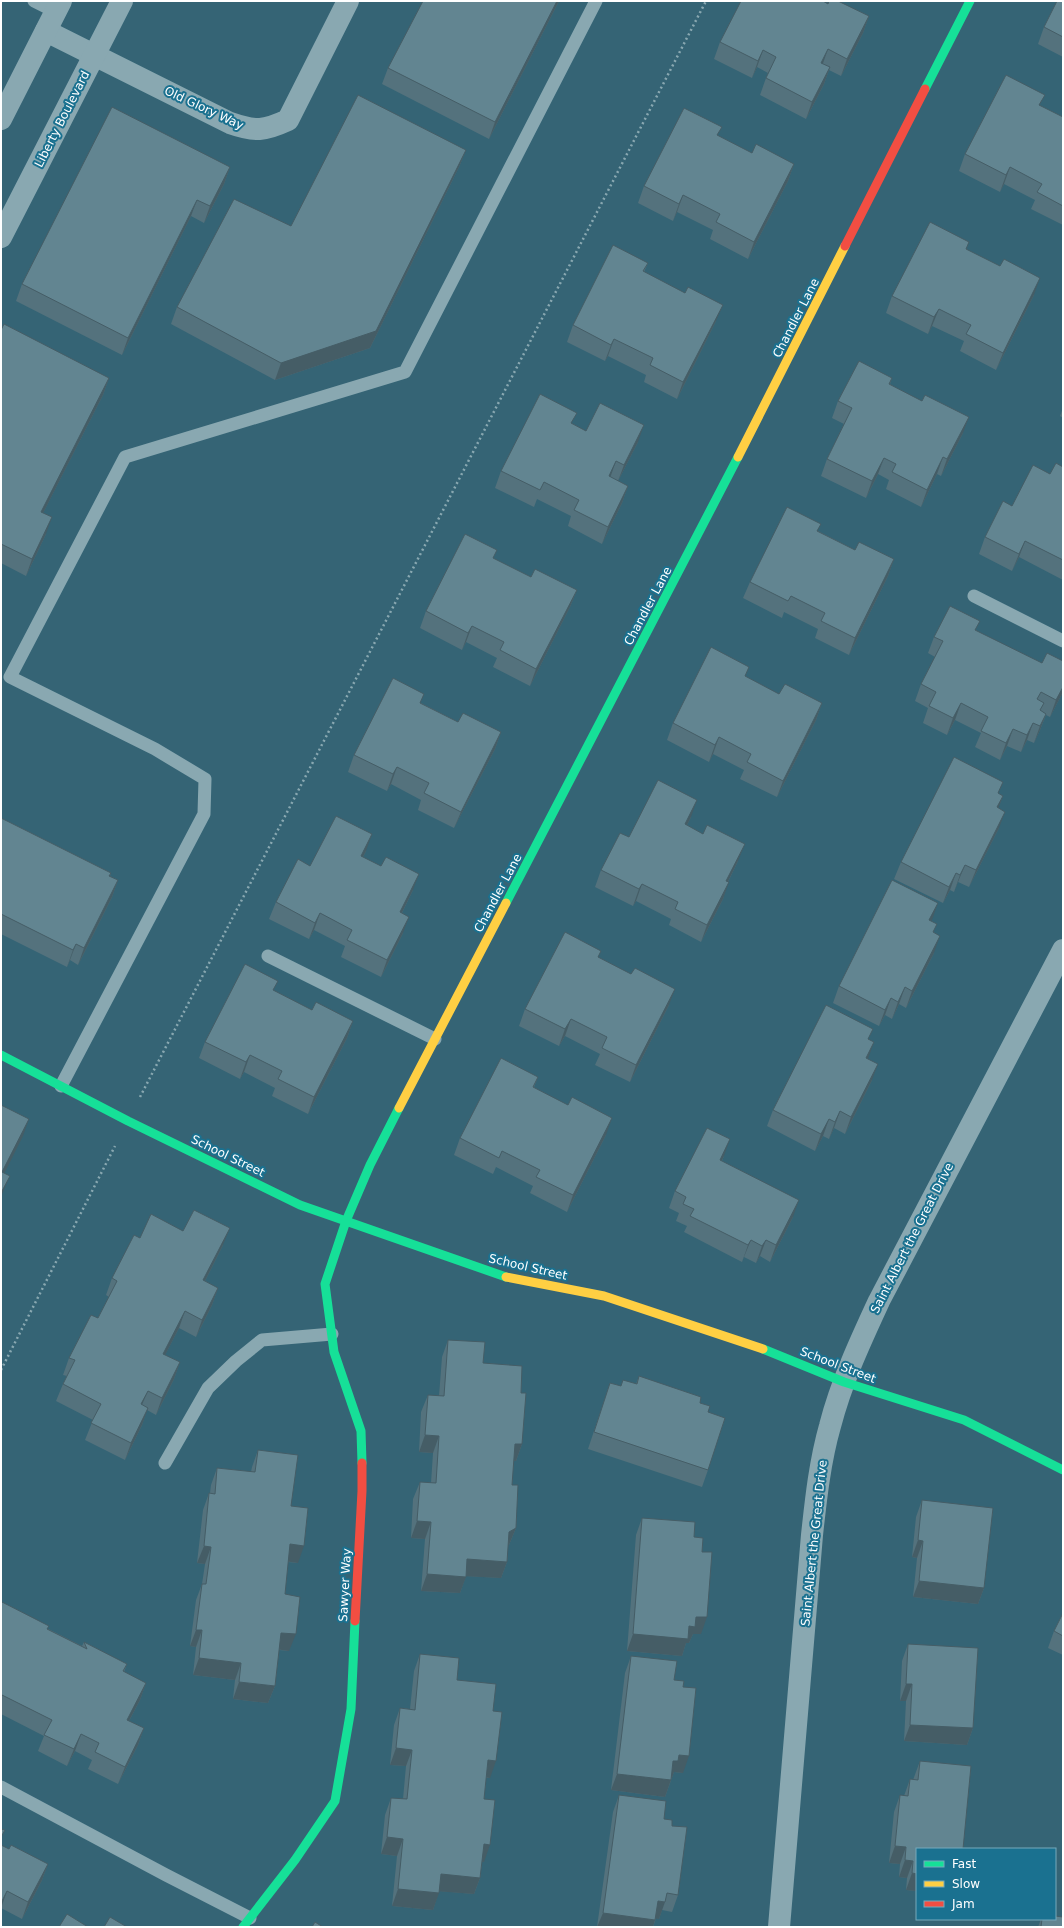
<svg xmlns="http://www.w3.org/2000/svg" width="1064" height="1928" font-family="'DejaVu Sans',sans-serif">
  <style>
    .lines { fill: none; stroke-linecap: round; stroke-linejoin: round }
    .path { stroke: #89a8b1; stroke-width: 2.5; stroke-dasharray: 2 3; stroke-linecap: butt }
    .lane { stroke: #89a8b1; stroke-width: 13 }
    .street { stroke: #89a8b1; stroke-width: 22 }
    .fast { stroke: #16e098; stroke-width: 9 }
    .slow { stroke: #ffcf43; stroke-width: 9 }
    .jam { stroke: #f24e42; stroke-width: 9 }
    .wall { fill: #54727d }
    .shaded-wall { fill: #455d66 }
    .building { fill: #628591; stroke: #455d66 }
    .labels { text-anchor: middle; stroke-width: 4; stroke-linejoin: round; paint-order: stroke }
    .street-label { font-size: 12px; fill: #fff; stroke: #1a7190 }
  </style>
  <rect width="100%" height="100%" fill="#356475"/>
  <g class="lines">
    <g class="path">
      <polyline points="140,1097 706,1"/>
      <polyline points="1,1370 115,1146"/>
    </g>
    <g class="lane">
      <polyline points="34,1 56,12"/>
      <polyline points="974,596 1063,641"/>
      <polyline points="268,956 435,1039"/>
      <polyline points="61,1086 204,814 205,779 155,749 10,677 125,457 405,372 596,1"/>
      <polyline points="165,1463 208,1388 236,1361 262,1340 332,1334"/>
      <polyline points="1,1787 166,1875 250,1918"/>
    </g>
    <g class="street">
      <path d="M46 31 230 123C256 132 264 131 288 120L348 1"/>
      <polyline points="1,119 61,1"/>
      <polyline points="1,237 122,1"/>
      <path d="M779 1927 812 1535C816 1498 820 1461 830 1426 841 1383 860 1342 879 1301L1063 950"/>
    </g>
    <g class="fast">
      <polyline points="925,89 970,1"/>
      <polyline points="506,903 738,457"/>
      <polyline points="1,1055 128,1121 300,1205 506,1277"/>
      <polyline points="763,1349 844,1382 964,1420 1063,1470"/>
      <polyline points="362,1463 361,1431 334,1352 325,1284 346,1221 370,1165 399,1108"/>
      <polyline points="243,1927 295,1860 335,1801 351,1709 355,1621"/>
    </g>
    <g class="slow">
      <polyline points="738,457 845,246"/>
      <polyline points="399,1108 506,903"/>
      <polyline points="506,1277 604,1296 763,1349"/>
    </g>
    <g class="jam">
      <polyline points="845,246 925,89"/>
      <polyline points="355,1621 362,1491 362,1463"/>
    </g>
  </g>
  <g class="wall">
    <polygon points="559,1 489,139 382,84 388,68"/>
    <polygon points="1063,1 1063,57 1038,44 1044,27"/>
    <polygon points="828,4 869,16 863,33 841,76 829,70 824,84 806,119 760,95 766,78 768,73 757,67 752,78 714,59 720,42"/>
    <polygon points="1041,106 1063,117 1063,225 1031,209 1035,200 1004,184 1000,192 959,171 965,154"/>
    <polygon points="718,136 752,153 794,164 788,181 748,259 710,239 713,230 677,212 673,221 638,203 644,186"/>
    <polygon points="466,150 459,167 370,348 275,380 171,324 177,307 291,226"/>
    <polygon points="230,167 224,184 204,223 191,216 122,355 16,301 22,284"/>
    <polygon points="966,249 1034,295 996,370 960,351 964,341 932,326 928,334 886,313 892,296"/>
    <polygon points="648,263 644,272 716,321 677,399 644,382 646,375 608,356 605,361 567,342 573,325"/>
    <polygon points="1,330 109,378 103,395 43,513 46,534 26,576 1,563"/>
    <polygon points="892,378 890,384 963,433 941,476 937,474 921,507 886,489 889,480 878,474 866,498 821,476 827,459 844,424 832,418 838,401"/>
    <polygon points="1063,408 1063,418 1060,416"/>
    <polygon points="573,424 586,431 638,442 618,481 628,486 622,503 602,544 568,526 571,516 537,499 534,507 495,488 501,471"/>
    <polygon points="1063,467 1063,580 1019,557 1012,571 979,554 985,537 1012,506 1050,474"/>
    <polygon points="818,531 855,550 894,559 888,576 849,655 815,638 818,629 784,612 782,618 743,598 750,582"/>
    <polygon points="494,559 531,577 577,590 570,607 530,686 493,667 497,658 466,642 462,650 420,628 426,611"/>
    <polygon points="976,630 1063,692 1050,717 1046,715 1040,730 1034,743 1027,740 1021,752 1007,746 1000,760 975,747 981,733 955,720 947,735 923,723 928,708 915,701 921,684 935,657 928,653 934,637"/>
    <polygon points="746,677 779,694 822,703 816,720 777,797 740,779 744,770 713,754 709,762 667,740 673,723"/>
    <polygon points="421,703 458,722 501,732 495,749 454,828 418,810 421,800 391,784 387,791 348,772 354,755"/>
    <polygon points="999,794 1003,796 998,808 999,828 969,887 958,882 954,892 950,890 943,903 894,879 901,862"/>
    <polygon points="691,817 687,825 738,861 728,882 723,899 701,942 669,925 671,919 636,901 633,906 595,887 601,870 629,837"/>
    <polygon points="1,818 111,873 110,876 118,880 112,897 78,965 70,960 67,967 1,934"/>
    <polygon points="366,851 363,857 413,890 402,913 403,933 381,977 341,957 345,946 314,930 309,939 269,919 276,902 310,866"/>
    <polygon points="931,921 934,933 934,953 906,1008 899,1004 892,1019 885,1015 879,1026 833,1003 839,986"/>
    <polygon points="599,958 669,1005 630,1082 595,1065 600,1054 565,1036 559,1046 519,1026 525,1009"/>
    <polygon points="274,991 312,1010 353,1021 347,1038 308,1114 272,1096 275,1088 244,1072 240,1079 199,1058 205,1042"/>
    <polygon points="869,1040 868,1059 872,1080 845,1134 834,1128 829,1139 823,1136 815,1151 767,1126 773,1110"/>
    <polygon points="538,1077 534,1087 606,1135 567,1212 530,1193 533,1186 496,1167 493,1174 454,1155 460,1138"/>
    <polygon points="724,1156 722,1161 793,1217 770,1262 760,1256 756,1263 744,1257 742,1262 684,1232 687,1226 676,1221 679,1213 669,1208 675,1191"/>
    <polygon points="183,1231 223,1245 205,1281 218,1288 212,1305 196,1337 179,1328 165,1355 180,1362 174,1379 156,1415 147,1410 142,1425 125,1460 85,1440 93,1420 56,1401 63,1384 67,1376 63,1375 69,1358 98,1318 109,1297 106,1295 112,1278 140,1238"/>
    <polygon points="448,1340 483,1363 521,1393 522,1444 516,1461 513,1461 512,1485 516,1528 509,1545 508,1545 507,1562 501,1578 466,1576 460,1593 421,1591 425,1539 411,1538 413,1499 420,1482 431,1483 433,1453 419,1452 421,1412 428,1395 439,1396 442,1357"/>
    <polygon points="639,1376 700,1403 708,1412 708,1470 702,1487 588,1449 610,1383 621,1386 636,1384"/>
    <polygon points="258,1450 291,1506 298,1563 288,1562 285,1594 289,1651 279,1650 275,1686 268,1703 233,1699 235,1680 193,1675 196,1647 190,1646 196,1600 202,1584 205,1564 197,1563 203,1510 209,1493 210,1493 211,1485 217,1468 251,1472 252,1467"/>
    <polygon points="922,1500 984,1588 978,1604 913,1597 917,1558 912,1557 916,1517"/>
    <polygon points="642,1518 694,1537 702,1552 701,1634 693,1634 689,1643 686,1643 682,1656 627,1651 636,1535"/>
    <polygon points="1,1605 82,1646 84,1642 127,1664 124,1672 146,1683 140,1700 129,1721 144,1728 138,1745 118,1784 88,1769 92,1760 75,1751 67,1766 38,1751 44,1736 1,1714"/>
    <polygon points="1063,1613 1063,1655 1048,1648 1054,1631"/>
    <polygon points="908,1644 973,1728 967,1745 904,1741 906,1701 900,1701 902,1661"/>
    <polygon points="420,1654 457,1680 493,1711 490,1778 486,1778 484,1799 484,1862 482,1862 480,1878 474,1894 439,1891 433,1910 392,1906 397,1856 381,1854 385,1815 391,1798 403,1799 406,1766 390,1765 394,1725 400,1708 410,1709 414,1671"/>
    <polygon points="631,1656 674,1680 683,1687 683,1773 674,1772 665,1797 611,1790 625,1673"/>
    <polygon points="920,1761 917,1891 906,1890 907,1878 899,1877 900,1864 889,1863 894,1812 900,1795 904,1796 910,1779 913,1780"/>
    <polygon points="619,1795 664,1819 672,1826 678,1895 672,1912 662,1910 659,1919 656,1918 653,1927 597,1927 613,1812"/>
    <polygon points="9,1849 48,1864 42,1880 22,1919 1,1908"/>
    <polygon points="1041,1919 1055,1919 1063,1927 1038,1927"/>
  </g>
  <g class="shaded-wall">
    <polygon points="557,1 559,1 489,139 495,122"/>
    <polygon points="869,16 863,33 841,76 847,59"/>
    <polygon points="828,49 822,66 821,63"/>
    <polygon points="763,50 757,67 752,78 758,61"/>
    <polygon points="830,67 824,84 806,119 812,102"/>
    <polygon points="466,150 459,167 370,348 275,380 281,363"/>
    <polygon points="794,164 788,181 748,259 754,242"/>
    <polygon points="230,167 224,184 204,223 210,206"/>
    <polygon points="1010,167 1004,184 1000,192 1006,175"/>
    <polygon points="683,195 677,212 673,221 679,204"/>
    <polygon points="197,200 191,216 122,355 128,338"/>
    <polygon points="1040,278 1034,295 996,370 1003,353"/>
    <polygon points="723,305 716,321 677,399 683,382"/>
    <polygon points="939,309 932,326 928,334 934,317"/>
    <polygon points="614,339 608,356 605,361 611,345"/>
    <polygon points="109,378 103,395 35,529 41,512"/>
    <polygon points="969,417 963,433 941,476 947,459"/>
    <polygon points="644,425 638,442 618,481 624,465"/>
    <polygon points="943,457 937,474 921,507 927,490"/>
    <polygon points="884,458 878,474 866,498 872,481"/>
    <polygon points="616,461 610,478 609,476"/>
    <polygon points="628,486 622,503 602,544 608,527"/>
    <polygon points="52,517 46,534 26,576 32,559"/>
    <polygon points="1025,541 1019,557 1012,571 1019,554"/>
    <polygon points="894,559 888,576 849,655 855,638"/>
    <polygon points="577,590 570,607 530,686 536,669"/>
    <polygon points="472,626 466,642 462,650 468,633"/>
    <polygon points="1063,687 1063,692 1050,717 1056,700"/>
    <polygon points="822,703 816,720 777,797 783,781"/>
    <polygon points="961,703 955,720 947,735 953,718"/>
    <polygon points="1046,714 1040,730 1034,743 1040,726"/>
    <polygon points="1033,723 1027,740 1021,752 1027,735"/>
    <polygon points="1013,729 1007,746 1000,760 1006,743"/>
    <polygon points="501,732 495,749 454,828 461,812"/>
    <polygon points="719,737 713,754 709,762 715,745"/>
    <polygon points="397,767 391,784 387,791 393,774"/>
    <polygon points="1003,796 997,812 997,807"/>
    <polygon points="697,800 691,817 679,841 685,824"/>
    <polygon points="1005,812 999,828 969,887 976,870"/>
    <polygon points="372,834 366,851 355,873 361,856"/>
    <polygon points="745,844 738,861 720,898 726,881"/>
    <polygon points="965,865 958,882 954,892 960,875"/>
    <polygon points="956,873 950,890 943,903 949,887"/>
    <polygon points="419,874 413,890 394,929 400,912"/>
    <polygon points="118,880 112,897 78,965 84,948"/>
    <polygon points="729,882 723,899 701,942 707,925"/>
    <polygon points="642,884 636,901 633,906 639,889"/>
    <polygon points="938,903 932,920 923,937 929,920"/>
    <polygon points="320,913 314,930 309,939 315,923"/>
    <polygon points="409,917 403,933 381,977 387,960"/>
    <polygon points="940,936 934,953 906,1008 912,991"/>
    <polygon points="76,944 70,960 67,967 73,950"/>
    <polygon points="905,987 899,1004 892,1019 898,1002"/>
    <polygon points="675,989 669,1005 630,1082 636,1065"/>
    <polygon points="891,998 885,1015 879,1026 885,1010"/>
    <polygon points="571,1019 565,1036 559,1046 565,1029"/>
    <polygon points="353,1021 347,1038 308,1114 314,1097"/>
    <polygon points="874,1042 868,1059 866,1058"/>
    <polygon points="250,1055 244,1072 240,1079 246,1062"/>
    <polygon points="878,1064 872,1080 845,1134 851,1117"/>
    <polygon points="840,1111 834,1128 829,1139 835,1122"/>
    <polygon points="612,1118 606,1135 567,1212 573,1195"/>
    <polygon points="29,1119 23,1136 1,1180 2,1172"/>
    <polygon points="829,1119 823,1136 815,1151 821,1134"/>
    <polygon points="730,1139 724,1156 714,1177 720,1160"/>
    <polygon points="10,1176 3,1192 1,1197 1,1193"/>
    <polygon points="799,1200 793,1217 770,1262 776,1245"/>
    <polygon points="230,1228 223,1245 197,1297 203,1280"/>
    <polygon points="751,1240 744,1257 742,1262 748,1245"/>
    <polygon points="766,1240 760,1256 756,1263 762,1246"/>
    <polygon points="218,1288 212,1305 196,1337 202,1320"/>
    <polygon points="185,1311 179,1328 157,1371 163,1354"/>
    <polygon points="180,1362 174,1379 156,1415 162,1398"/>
    <polygon points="148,1391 141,1407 141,1404"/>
    <polygon points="148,1408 142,1425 125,1460 131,1443"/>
    <polygon points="425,1435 439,1436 433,1453 419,1452"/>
    <polygon points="515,1444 522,1444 516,1461 509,1460"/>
    <polygon points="417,1521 431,1522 425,1539 411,1538"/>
    <polygon points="516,1528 509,1545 503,1549 509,1532"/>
    <polygon points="918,1540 923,1541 917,1558 912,1557"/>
    <polygon points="290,1544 304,1546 298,1563 284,1561"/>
    <polygon points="204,1546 211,1547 205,1564 197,1563"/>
    <polygon points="467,1559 507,1562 501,1578 461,1576"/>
    <polygon points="427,1574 466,1577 460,1593 421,1591"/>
    <polygon points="919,1581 984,1588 978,1604 913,1597"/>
    <polygon points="696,1617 707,1617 701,1634 693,1634 689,1643 686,1643 682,1656 627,1651 633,1634 689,1626"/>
    <polygon points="196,1630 202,1630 196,1647 190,1646"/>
    <polygon points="281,1633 296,1634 289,1651 275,1649"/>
    <polygon points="199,1658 241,1663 235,1680 193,1675"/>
    <polygon points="239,1682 275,1686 268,1703 233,1699"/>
    <polygon points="146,1683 140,1700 121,1736 127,1720"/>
    <polygon points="906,1684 912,1684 906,1701 900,1701"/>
    <polygon points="910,1725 973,1728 967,1745 904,1741"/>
    <polygon points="144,1728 138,1745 118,1784 125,1767"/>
    <polygon points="81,1734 75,1751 67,1766 74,1749"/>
    <polygon points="396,1748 412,1750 406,1766 390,1765"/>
    <polygon points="679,1755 689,1756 683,1773 674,1772 672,1778 667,1777 673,1761"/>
    <polygon points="488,1760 496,1761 490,1778 482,1777"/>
    <polygon points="617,1774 671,1780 665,1797 611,1790"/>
    <polygon points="387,1837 403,1839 397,1856 381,1854"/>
    <polygon points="484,1844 490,1845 484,1862 477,1861"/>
    <polygon points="895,1846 906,1847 900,1864 889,1863"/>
    <polygon points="905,1860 913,1861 907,1878 899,1877"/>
    <polygon points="48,1864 42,1880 22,1919 28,1902"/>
    <polygon points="912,1873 917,1874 917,1891 906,1890"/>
    <polygon points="441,1874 480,1878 474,1894 435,1891"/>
    <polygon points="398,1889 439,1893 433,1910 392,1906"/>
    <polygon points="7,1891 1,1908 1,1903"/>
    <polygon points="658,1901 665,1902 659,1919 652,1918"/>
    <polygon points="603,1913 655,1920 653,1927 597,1927"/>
  </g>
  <g class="building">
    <polygon points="423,1 557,1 495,122 388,68"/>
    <polygon points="741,1 823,1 828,4 829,1 838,1 869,16 847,59 828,49 821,63 830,67 812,102 766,78 776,57 763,50 758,61 720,42"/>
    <polygon points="1057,1 1063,1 1063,37 1044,27"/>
    <polygon points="1006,75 1045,95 1039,105 1063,117 1063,206 1037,192 1042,184 1010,167 1006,175 965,154"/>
    <polygon points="358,95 466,150 376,331 281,363 177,307 234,199 291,226"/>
    <polygon points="112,107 230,167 210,206 197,200 128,338 22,284"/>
    <polygon points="684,108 722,127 717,135 752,153 756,144 794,164 754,242 716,222 720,214 683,195 679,204 644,186"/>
    <polygon points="930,222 969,242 966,249 1000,266 1004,259 1040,278 1003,353 966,334 971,325 939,309 934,317 892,296"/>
    <polygon points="613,245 648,263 643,271 685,293 688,287 723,305 683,382 650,365 653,358 614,339 611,345 573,325"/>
    <polygon points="4,324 109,378 41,512 52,517 32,559 1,544 1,330"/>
    <polygon points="859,361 892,378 889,384 922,401 925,395 969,417 947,459 943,457 927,490 892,472 896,464 884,458 872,481 827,459 852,408 838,401"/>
    <polygon points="540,394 577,413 571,423 586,431 600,403 644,425 624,465 616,461 609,476 628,486 608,527 574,510 579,500 544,482 540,490 501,471"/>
    <polygon points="1056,463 1063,467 1063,560 1025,541 1019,554 985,537 1003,501 1012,506 1033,465 1050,474"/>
    <polygon points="787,507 821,524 817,531 855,550 859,542 894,559 855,638 821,621 825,613 791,596 788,601 750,582"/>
    <polygon points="465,534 497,550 493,558 531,577 535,569 577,590 536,669 500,650 504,642 472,626 468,633 426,611"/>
    <polygon points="950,606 980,621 975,630 1042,663 1047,653 1063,661 1063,687 1056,700 1041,692 1037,699 1044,703 1040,710 1046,714 1040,726 1033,723 1027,735 1013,729 1006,743 981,731 988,717 961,703 953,718 929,706 936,692 921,684 943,641 934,637"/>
    <polygon points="711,647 749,667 745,676 779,694 785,684 822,703 783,781 747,762 751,754 719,737 715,745 673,723"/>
    <polygon points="393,678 424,694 420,703 458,722 463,713 501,732 461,812 424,793 429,783 397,767 393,774 354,755"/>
    <polygon points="954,757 1003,782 998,793 1003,796 997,807 1005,812 976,870 965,865 960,875 956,873 949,887 901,862"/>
    <polygon points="658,780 697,800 685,824 703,834 707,825 745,844 726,881 729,882 707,925 675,909 678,902 642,884 639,889 601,870 620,833 629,837"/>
    <polygon points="336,816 372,834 361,856 381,866 386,857 419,874 400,912 409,917 387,960 347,940 352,930 320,913 315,923 276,902 298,859 310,866"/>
    <polygon points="1,818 111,873 109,876 118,880 84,948 76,944 73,950 1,914"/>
    <polygon points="892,880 938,903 929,920 937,924 933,932 940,936 912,991 905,987 898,1002 891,998 885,1010 839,986"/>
    <polygon points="565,932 601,951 598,957 631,974 635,968 675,989 636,1065 602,1048 607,1037 571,1019 565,1029 525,1009"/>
    <polygon points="245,964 278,981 273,990 312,1010 316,1002 353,1021 314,1097 278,1079 282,1071 250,1055 246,1062 205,1042"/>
    <polygon points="826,1005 873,1029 868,1039 874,1042 866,1058 878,1064 851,1117 840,1111 835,1122 829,1119 821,1134 773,1110"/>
    <polygon points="501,1058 538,1077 533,1087 568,1105 572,1097 612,1118 573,1195 536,1177 540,1170 502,1151 499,1158 460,1138"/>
    <polygon points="1,1105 29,1119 2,1172 10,1176 1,1193"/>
    <polygon points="707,1128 730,1139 720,1160 799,1200 776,1245 766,1240 762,1246 751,1240 748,1245 690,1216 694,1209 683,1204 686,1197 675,1191"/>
    <polygon points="194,1210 230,1228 203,1280 218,1288 202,1320 185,1311 163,1354 180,1362 162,1398 148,1391 141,1404 148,1408 131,1443 91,1423 101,1404 63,1384 75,1360 69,1358 91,1315 98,1318 117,1281 112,1278 134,1235 140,1238 151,1214 183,1231"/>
    <polygon points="448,1340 485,1342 483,1363 522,1366 521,1393 526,1393 522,1444 515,1444 512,1485 518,1485 516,1528 509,1532 507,1562 467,1559 466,1577 427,1574 431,1522 417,1521 420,1482 436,1483 439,1436 425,1435 428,1395 444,1396"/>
    <polygon points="639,1376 701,1397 700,1403 710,1406 708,1412 725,1418 708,1470 594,1432 610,1383 621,1386 623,1380 637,1384"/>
    <polygon points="258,1450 298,1455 291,1506 308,1508 304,1546 290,1544 285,1594 300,1597 296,1634 281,1633 275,1686 239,1682 241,1663 199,1658 202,1630 196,1630 202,1584 206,1584 211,1547 204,1546 209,1493 215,1494 217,1468 255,1472"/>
    <polygon points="922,1500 993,1508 984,1588 919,1581 923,1541 918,1540"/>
    <polygon points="642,1518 695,1522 694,1537 703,1538 702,1552 712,1552 707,1617 696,1617 695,1627 689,1626 688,1639 633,1634"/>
    <polygon points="2,1602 49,1626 47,1629 87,1649 84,1642 127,1664 123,1671 146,1683 127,1720 144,1728 125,1767 95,1752 99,1743 81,1734 74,1749 44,1735 52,1720 2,1695 1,1697 1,1605"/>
    <polygon points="1063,1613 1063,1636 1054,1631"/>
    <polygon points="908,1644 978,1648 973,1728 910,1725 912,1684 906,1684"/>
    <polygon points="420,1654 459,1658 457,1680 496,1684 493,1711 502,1712 496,1761 488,1760 484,1799 495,1800 490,1845 484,1844 480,1878 441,1874 439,1893 398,1889 403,1839 387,1837 391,1798 407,1799 412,1750 396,1748 400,1708 415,1710"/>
    <polygon points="631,1656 677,1661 674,1680 684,1681 683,1687 696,1688 689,1756 679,1755 678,1761 673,1761 671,1780 617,1774"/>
    <polygon points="920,1761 971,1766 963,1849 917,1849 917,1874 912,1873 913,1861 905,1860 906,1847 895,1846 900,1795 908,1796 910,1779 918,1780"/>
    <polygon points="619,1795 666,1801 664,1819 672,1820 672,1826 687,1827 678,1895 667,1893 665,1902 658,1901 655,1920 603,1913"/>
    <polygon points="1,1829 5,1830 1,1837"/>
    <polygon points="1,1845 9,1849 11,1845 48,1864 28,1902 7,1891 1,1903"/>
    <polygon points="67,1914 88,1927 59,1927"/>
    <polygon points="1055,1916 1063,1917 1063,1927 1041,1927 1042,1919 1055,1919"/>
    <polygon points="110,1917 127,1927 104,1927"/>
    <polygon points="315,1922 323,1927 312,1927"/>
  </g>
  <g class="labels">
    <g class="street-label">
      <text transform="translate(204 108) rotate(25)" y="4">Old Glory Way</text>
      <text transform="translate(62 119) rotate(-63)" y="4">Liberty Boulevard</text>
      <text transform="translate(796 318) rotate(-63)" y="4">Chandler Lane</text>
      <text transform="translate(648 606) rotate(-62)" y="4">Chandler Lane</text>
      <text transform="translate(498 893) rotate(-62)" y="4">Chandler Lane</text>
      <text transform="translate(228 1156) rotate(26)" y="4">School Street</text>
      <text transform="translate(912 1238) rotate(-63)" y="4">Saint Albert the Great Drive</text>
      <text transform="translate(528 1267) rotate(13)" y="4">School Street</text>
      <text transform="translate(838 1365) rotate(21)" y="4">School Street</text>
      <text transform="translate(814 1543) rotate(-84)" y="4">Saint Albert the Great Drive</text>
      <text transform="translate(345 1585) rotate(-87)" y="4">Sawyer Way</text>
    </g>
  </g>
  <rect width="1064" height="1928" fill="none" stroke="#ffffff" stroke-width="4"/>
  <rect x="916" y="1848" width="140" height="72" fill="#1a7190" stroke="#76aabc"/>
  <rect x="924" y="1861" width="20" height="6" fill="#16e098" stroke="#76aabc"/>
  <text x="952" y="1868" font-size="12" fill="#ffffff">Fast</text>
  <rect x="924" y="1881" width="20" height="6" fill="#ffcf43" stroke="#76aabc"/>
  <text x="952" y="1888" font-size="12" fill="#ffffff">Slow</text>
  <rect x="924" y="1901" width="20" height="6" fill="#f24e42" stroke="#76aabc"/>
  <text x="952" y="1908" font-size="12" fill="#ffffff">Jam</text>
</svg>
